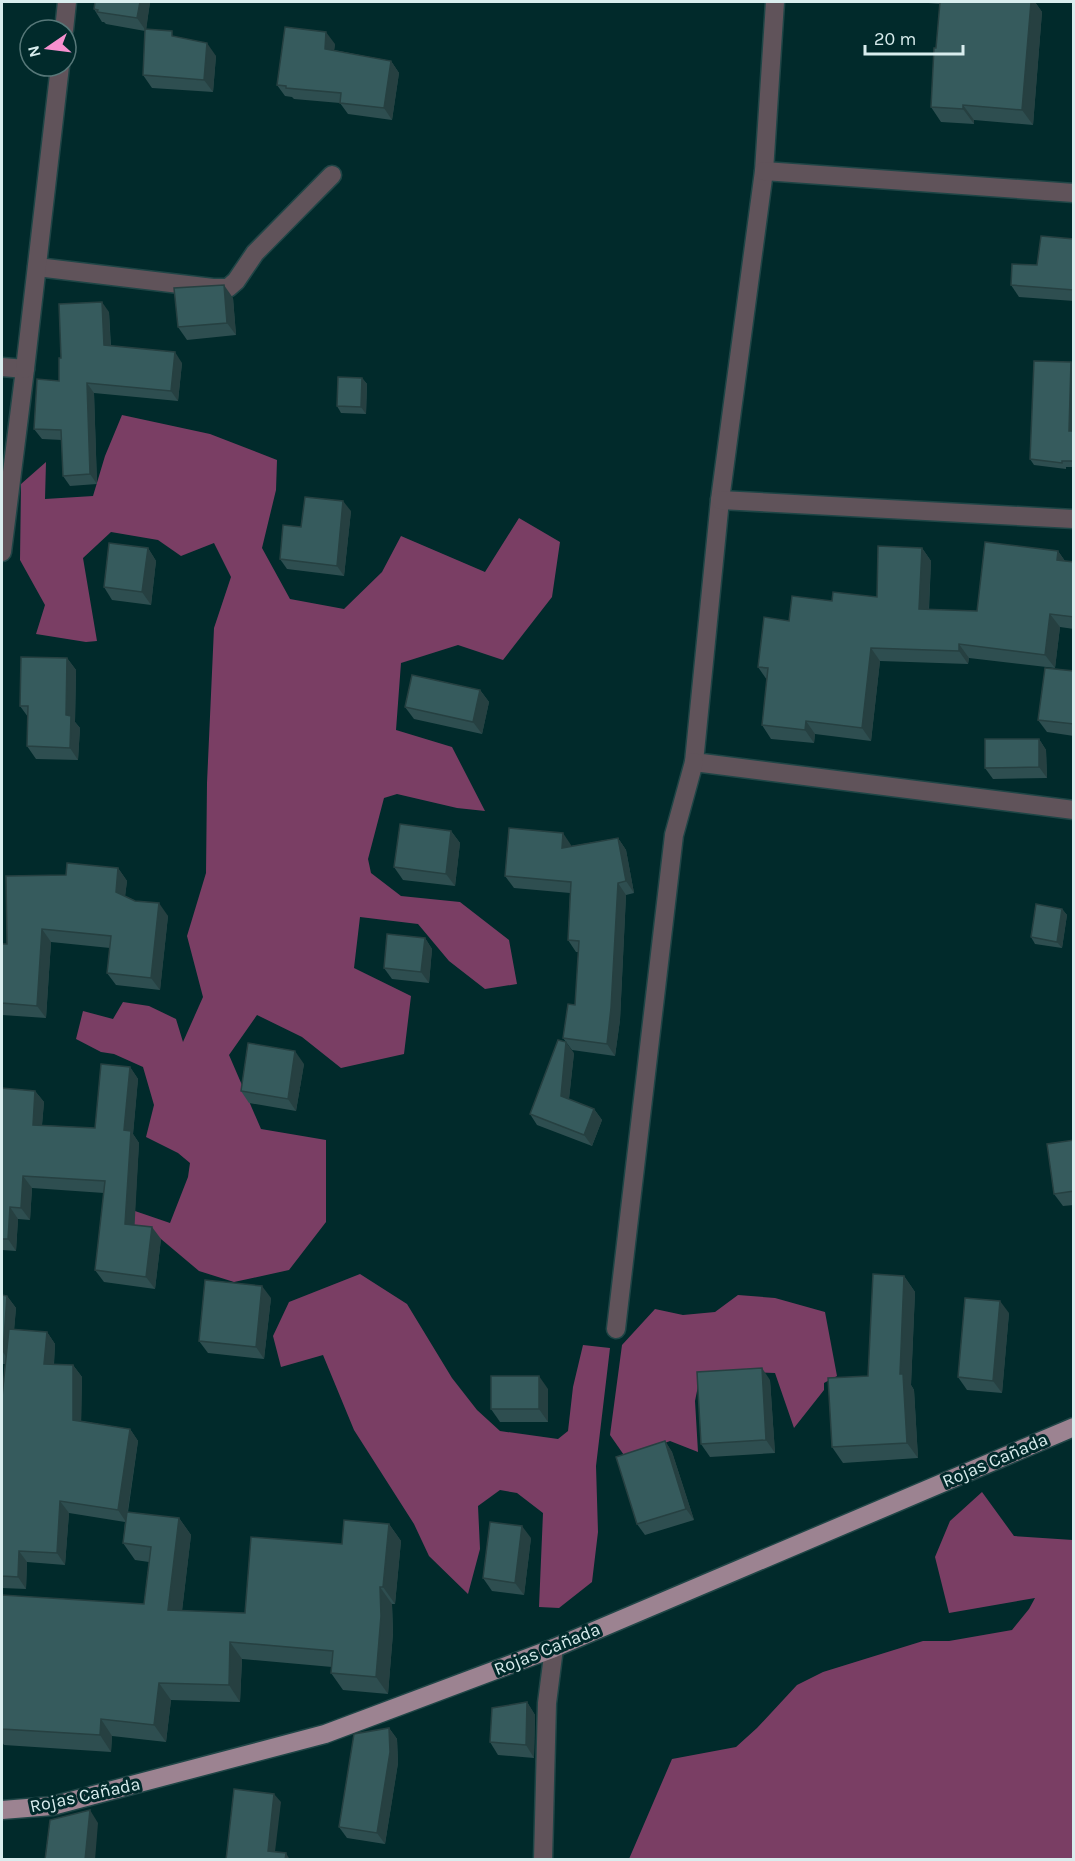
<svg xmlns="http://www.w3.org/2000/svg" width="1075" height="1861" font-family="Karla,sans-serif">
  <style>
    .forest { fill: #7a3e64 }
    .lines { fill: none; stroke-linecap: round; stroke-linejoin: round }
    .minor-casing { stroke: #1f4546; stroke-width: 21 }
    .major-casing { stroke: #1f4546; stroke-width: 21 }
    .minor { stroke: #60535a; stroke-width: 18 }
    .major { stroke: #9c8391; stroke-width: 18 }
    .wall { fill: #2e4e50 }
    .shaded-wall { fill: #264041 }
    .building { fill: #365b5d; stroke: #264041; stroke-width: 1.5 }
    .labels { text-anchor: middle; stroke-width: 6; stroke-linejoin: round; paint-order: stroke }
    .street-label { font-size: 18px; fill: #d9edee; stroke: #012a2b }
  </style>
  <rect width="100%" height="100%" fill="#012a2b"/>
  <g class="forest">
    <polygon points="122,415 210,434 277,460 276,490 262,548 290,599 344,609 382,572 401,536 485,572 519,518 560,542 552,597 503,660 458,645 401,663 396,730 452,747 485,811 457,808 397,794 384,798 368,859 371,873 401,896 460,902 509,940 517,984 485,989 449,961 418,924 360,917 354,968 411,996 404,1054 341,1068 302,1037 257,1015 229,1055 261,1129 326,1140 326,1222 289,1270 234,1282 199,1271 161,1239 127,1224 132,1210 170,1223 188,1177 190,1163 178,1153 146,1137 154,1105 143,1067 114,1054 101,1052 76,1039 83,1011 113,1019 123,1002 149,1006 176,1019 183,1042 203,997 187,936 206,873 207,783 214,628 231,577 214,543 181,556 158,540 111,532 83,558 97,641 86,642 36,634 45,605 20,560 21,484 46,462 45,499 93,496 105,456"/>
    <polygon points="360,1274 407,1304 452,1378 477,1410 500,1431 558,1439 568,1431 573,1387 583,1345 610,1348 596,1466 598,1532 592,1582 559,1608 539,1607 543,1513 517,1493 500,1490 478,1506 480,1549 468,1594 429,1556 414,1524 354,1430 323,1355 281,1367 273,1336 289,1302"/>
    <polygon points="738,1295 775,1298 825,1312 837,1376 824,1383 824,1390 794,1428 775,1373 741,1372 700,1376 695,1401 698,1452 670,1441 626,1458 610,1435 622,1345 655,1309 683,1315 715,1312"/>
    <polygon points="982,1492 1014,1536 1073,1540 1073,1859 629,1859 672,1759 736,1747 757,1728 797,1685 823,1672 923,1641 949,1641 1012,1630 1029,1609 1035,1598 949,1613 935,1557 950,1521"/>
  </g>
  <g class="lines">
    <defs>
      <g id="minor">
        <polyline points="775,2 764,171 720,500 694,762 1074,810"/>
        <polyline points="64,30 67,2"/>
        <polyline points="764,171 1074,193"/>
        <polyline points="37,267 213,288 228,288 236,281 255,253 332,175"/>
        <polyline points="2,367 25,369 2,552"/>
        <polyline points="25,369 60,66"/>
        <polyline points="720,500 1074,519"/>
        <polyline points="616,1329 674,835 694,762"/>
        <polyline points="543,1860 547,1703 554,1648"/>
      </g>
      <polyline id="major" points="2,1810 52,1806 325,1734 554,1648 1074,1427"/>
    </defs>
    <use href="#minor" class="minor-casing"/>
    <use href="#major" class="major-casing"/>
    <use href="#minor" class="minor"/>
    <use href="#major" class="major"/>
  </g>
  <g class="wall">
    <polygon points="150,2 146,29 177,37 216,56 213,92 152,88 143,75 145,31 106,24 104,22 102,22 94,9"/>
    <polygon points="927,2 1035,2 1042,12 1033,125 974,120 974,124 941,122 931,107 940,4 928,3"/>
    <polygon points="335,44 334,50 391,61 399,73 392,120 348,114 340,103 294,99 292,97 285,96 277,85"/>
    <polygon points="1074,239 1074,301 1019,297 1011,285"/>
    <polygon points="233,298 236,335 187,340 178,327"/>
    <polygon points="109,312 111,346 182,363 178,401 94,393 97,484 70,486 63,476 62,440 42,439 34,429 59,381 61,358"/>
    <polygon points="1071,362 1074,367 1074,467 1066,467 1066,469 1034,465 1030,459"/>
    <polygon points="362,378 367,384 366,414 341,413 337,406"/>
    <polygon points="351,511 344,576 287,569 280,559 301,527"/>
    <polygon points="148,548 156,561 151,605 112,600 104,587"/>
    <polygon points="922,548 931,561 929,610 977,611 1058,551 1065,561 1074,562 1074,629 1060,627 1055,668 969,658 968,664 880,661 871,741 815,734 814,743 771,739 762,725 767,680 758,667 789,621 832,601 877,597"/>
    <polygon points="67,658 76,670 75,722 80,728 78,760 36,759 27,746 28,717 20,706"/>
    <polygon points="1074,671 1074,736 1047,732 1038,720"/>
    <polygon points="480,690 489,702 482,734 414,719 405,707"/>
    <polygon points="1039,739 1046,750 1047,778 993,779 985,768"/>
    <polygon points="451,831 460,843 455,886 403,880 394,867"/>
    <polygon points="618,838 626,850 634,893 626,895 620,1020 615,1056 572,1050 563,1038 575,1005 579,952 576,952 568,940 570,893 514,888 505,876 571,845 571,846"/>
    <polygon points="118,868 127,881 125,896 168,916 160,990 116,985 107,973 110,948 51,942 46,1018 2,1015 2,944 7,944 66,875"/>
    <polygon points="1062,909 1067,915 1062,948 1035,944 1031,937"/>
    <polygon points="425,938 432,949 429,983 392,979 384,968"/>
    <polygon points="574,1053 569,1099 594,1109 602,1120 592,1146 537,1125 530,1114"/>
    <polygon points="304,1064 296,1111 249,1103 241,1091"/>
    <polygon points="130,1067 138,1079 133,1134 139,1143 134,1225 161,1239 155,1289 104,1282 95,1270 104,1193 32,1188 30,1220 18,1219 16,1251 2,1250 2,1088 35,1091 44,1102 42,1125 95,1128"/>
    <polygon points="1074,1140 1074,1205 1063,1206 1054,1194"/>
    <polygon points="904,1276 915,1292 911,1385 914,1390 918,1458 843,1463 832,1447 868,1376"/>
    <polygon points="2,1295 7,1296 16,1308 14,1330 47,1332 55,1344 54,1365 73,1365 82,1377 81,1421 130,1429 138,1441 128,1512 179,1518 191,1535 182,1611 245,1613 342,1544 389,1524 401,1541 395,1604 392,1604 393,1633 388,1694 343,1690 331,1673 332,1667 242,1659 240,1702 171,1700 166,1742 112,1736 111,1752 4,1745 2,1742 2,1595 144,1604 149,1562 135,1560 123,1543 125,1522 69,1513 65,1565 27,1562 26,1589 2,1588 2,1397 5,1364 2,1364"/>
    <polygon points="271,1298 264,1359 208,1353 199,1341"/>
    <polygon points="1009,1313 1002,1393 967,1390 958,1377"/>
    <polygon points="770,1380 775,1453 710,1457 701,1444"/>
    <polygon points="548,1389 548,1422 500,1422 491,1409"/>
    <polygon points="665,1441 672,1452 694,1520 645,1535 637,1524"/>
    <polygon points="531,1538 524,1595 492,1591 483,1578"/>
    <polygon points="527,1702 535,1715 534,1758 498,1755 490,1742"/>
    <polygon points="389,1728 397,1739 398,1763 385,1844 347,1838 339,1827"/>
  </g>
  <g class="shaded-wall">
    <polygon points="140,2 150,2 146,31 137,18"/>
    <polygon points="1031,2 1035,2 1042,12 1033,125 1022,110"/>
    <polygon points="326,32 335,44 333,60 325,49"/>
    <polygon points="207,43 216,56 213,92 204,80"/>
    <polygon points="391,61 399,73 392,120 384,108"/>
    <polygon points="963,105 974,120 974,124 963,109"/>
    <polygon points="224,285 233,298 236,335 227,323"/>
    <polygon points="102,302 109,312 111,355 104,345"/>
    <polygon points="175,352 182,363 178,401 171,391"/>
    <polygon points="1071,362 1074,367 1074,437 1069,431"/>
    <polygon points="362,378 367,384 366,414 361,407"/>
    <polygon points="87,383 94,393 97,484 90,474"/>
    <polygon points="343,501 351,511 344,576 337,566"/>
    <polygon points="148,548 156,561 151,605 142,592"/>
    <polygon points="922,548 931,561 928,623 919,609"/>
    <polygon points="1058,551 1067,564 1057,560"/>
    <polygon points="1050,614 1060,627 1055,668 1045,655"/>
    <polygon points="959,644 969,658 968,664 959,651"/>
    <polygon points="871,648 880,661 871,741 862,728"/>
    <polygon points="67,658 76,670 75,722 80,728 78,760 70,748 66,715"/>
    <polygon points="480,690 489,702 482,734 473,722"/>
    <polygon points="806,721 815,734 814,743 805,730"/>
    <polygon points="1039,739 1046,750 1047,778 1039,767"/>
    <polygon points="451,831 460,843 455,886 446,874"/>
    <polygon points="563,833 571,845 570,860 562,848"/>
    <polygon points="618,838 626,850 634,893 626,881"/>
    <polygon points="118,868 127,881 124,905 116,892"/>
    <polygon points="618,883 626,895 620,1020 615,1056 607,1044"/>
    <polygon points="159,903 168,916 160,990 151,978"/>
    <polygon points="1062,909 1067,915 1062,948 1057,942"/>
    <polygon points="42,929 51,942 46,1018 37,1006"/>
    <polygon points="425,938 432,949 429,983 421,972"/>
    <polygon points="566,1042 574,1053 568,1107 561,1096"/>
    <polygon points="295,1051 304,1064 296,1111 288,1099"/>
    <polygon points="130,1067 138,1079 133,1134 139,1143 134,1236 125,1224 124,1130"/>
    <polygon points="35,1091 44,1102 41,1136 33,1125"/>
    <polygon points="594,1109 602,1120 592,1146 584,1135"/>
    <polygon points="23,1176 32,1188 30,1220 21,1208"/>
    <polygon points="10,1207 18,1219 16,1251 8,1239"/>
    <polygon points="152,1227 161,1239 155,1289 146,1277"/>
    <polygon points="904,1276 915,1292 911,1385 914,1390 918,1458 907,1443 900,1374"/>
    <polygon points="262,1286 271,1298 264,1359 256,1347"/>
    <polygon points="7,1296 16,1308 11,1365 3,1352"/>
    <polygon points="1000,1301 1009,1313 1002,1393 993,1381"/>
    <polygon points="47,1332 55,1344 53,1376 44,1364"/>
    <polygon points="73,1365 82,1377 81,1432 73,1420"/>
    <polygon points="762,1368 770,1380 775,1453 766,1440"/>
    <polygon points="539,1376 548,1389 548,1422 539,1409"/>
    <polygon points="130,1429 138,1441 126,1522 118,1510"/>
    <polygon points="665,1441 672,1452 694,1520 686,1509"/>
    <polygon points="60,1501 69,1513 65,1565 57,1553"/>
    <polygon points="179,1518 191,1535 180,1627 168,1610"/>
    <polygon points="389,1524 401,1541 395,1604 383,1587"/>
    <polygon points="522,1526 531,1538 524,1595 515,1583"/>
    <polygon points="19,1551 27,1562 26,1589 18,1577"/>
    <polygon points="380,1587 392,1604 393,1633 388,1694 376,1677"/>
    <polygon points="230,1642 242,1659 240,1702 229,1685"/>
    <polygon points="159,1683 171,1700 166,1742 154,1725"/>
    <polygon points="527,1702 535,1715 534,1758 526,1745"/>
    <polygon points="101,1719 112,1736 111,1752 100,1735"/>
    <polygon points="389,1728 397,1739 398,1763 385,1844 377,1833"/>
    <polygon points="274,1794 281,1802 274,1860 268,1851"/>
    <polygon points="90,1810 98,1823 95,1860 85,1860"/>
    <polygon points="286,1853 290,1860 285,1860"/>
  </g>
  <g class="building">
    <polygon points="95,2 140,2 137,18 97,12 98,10 94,9"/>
    <polygon points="940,2 1031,2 1022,110 963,105 963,109 931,107 934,48 936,48"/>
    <polygon points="285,27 326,32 325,49 391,61 384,108 340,103 341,93 286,88 286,86 277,85"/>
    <polygon points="145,29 172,31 172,36 207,43 204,80 143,75"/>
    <polygon points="1041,236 1074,239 1074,290 1011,285 1012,264 1037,265"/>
    <polygon points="224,285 227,323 178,327 174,288"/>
    <polygon points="102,302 104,345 175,352 171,391 87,383 90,474 63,476 61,430 34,429 37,379 59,381 59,358 61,358 59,304"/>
    <polygon points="1034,361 1071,362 1069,431 1074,431 1074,461 1062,461 1062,463 1030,459"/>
    <polygon points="338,377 362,378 361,407 337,406"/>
    <polygon points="305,497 343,501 337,566 280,559 283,525 301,527"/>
    <polygon points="985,542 1058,551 1057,560 1074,562 1074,617 1050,614 1045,655 959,644 959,651 871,648 862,728 806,721 805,730 762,725 768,668 758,667 764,617 789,621 792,596 832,601 833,592 877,597 878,546 922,548 919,609 977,611"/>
    <polygon points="109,543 148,548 142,592 104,587"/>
    <polygon points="21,657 67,658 66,715 71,716 70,748 27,746 28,706 20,706"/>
    <polygon points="1045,668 1074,671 1074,724 1038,720"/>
    <polygon points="412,675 480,690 473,722 405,707"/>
    <polygon points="985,739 1039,739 1039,767 985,768"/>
    <polygon points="400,824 451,831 446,874 394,867"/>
    <polygon points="509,828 563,833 562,848 618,838 626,881 618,883 611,1008 607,1044 563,1038 568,1004 575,1005 579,941 568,940 571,882 505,876"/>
    <polygon points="67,863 118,868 116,892 135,901 159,903 151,978 107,973 111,936 42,929 37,1006 2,1003 2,944 7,944 6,876 66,875"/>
    <polygon points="1036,904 1062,909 1057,942 1031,937"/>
    <polygon points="387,934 425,938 421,972 384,968"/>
    <polygon points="558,1040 566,1042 561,1096 594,1109 584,1135 530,1114"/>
    <polygon points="248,1043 295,1051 288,1099 241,1091"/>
    <polygon points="101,1064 130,1067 124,1130 131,1131 125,1224 152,1227 146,1277 95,1270 105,1181 23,1176 21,1208 10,1207 8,1239 2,1239 2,1088 35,1091 33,1125 95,1128"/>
    <polygon points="1074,1140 1074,1191 1054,1194 1047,1144"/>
    <polygon points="873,1274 904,1276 900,1374 903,1374 907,1443 832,1447 828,1378 868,1376"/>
    <polygon points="205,1280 262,1286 256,1347 199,1341"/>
    <polygon points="2,1295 7,1296 3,1352 2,1352"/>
    <polygon points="965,1298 1000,1301 993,1381 958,1377"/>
    <polygon points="9,1329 47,1332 44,1364 73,1365 73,1420 130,1429 118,1510 60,1501 57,1553 19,1551 18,1577 2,1576 2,1397"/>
    <polygon points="762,1368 766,1440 701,1444 697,1372"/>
    <rect x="491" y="1376" width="48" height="33"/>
    <polygon points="665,1441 686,1509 637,1524 616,1457"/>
    <polygon points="127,1512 179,1518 168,1610 245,1613 251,1537 342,1544 344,1520 389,1524 383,1587 380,1587 381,1616 376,1677 331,1673 333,1651 230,1642 229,1685 159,1683 154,1725 101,1719 100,1735 2,1729 2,1595 144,1604 151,1547 123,1543"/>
    <polygon points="490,1522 522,1526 515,1583 483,1578"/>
    <polygon points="527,1702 526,1745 490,1742 492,1708"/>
    <polygon points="389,1728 390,1752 377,1833 339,1827 354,1734"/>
    <polygon points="234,1789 274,1794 268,1851 286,1853 285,1860 226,1860"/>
    <polygon points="90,1810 85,1860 45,1860 50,1820"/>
  </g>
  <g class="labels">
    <g class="street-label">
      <text transform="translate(995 1460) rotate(-23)" y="6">Rojas Cañada</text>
      <text transform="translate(547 1649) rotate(-22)" y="6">Rojas Cañada</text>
      <text transform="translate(85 1795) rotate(-12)" y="6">Rojas Cañada</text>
    </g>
  </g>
  <rect width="1075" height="1861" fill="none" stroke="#d9edee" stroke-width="6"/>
  <g transform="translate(48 48) rotate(256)"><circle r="28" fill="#012a2b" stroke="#577879" stroke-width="1.5"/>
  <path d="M0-4.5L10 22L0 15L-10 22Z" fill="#f690cf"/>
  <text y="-9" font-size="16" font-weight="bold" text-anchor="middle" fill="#d9edee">N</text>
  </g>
  <path d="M865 45v9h98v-9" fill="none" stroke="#d9edee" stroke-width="3"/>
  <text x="874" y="45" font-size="18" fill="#d9edee" stroke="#012a2b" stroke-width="4.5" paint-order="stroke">20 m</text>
</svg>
